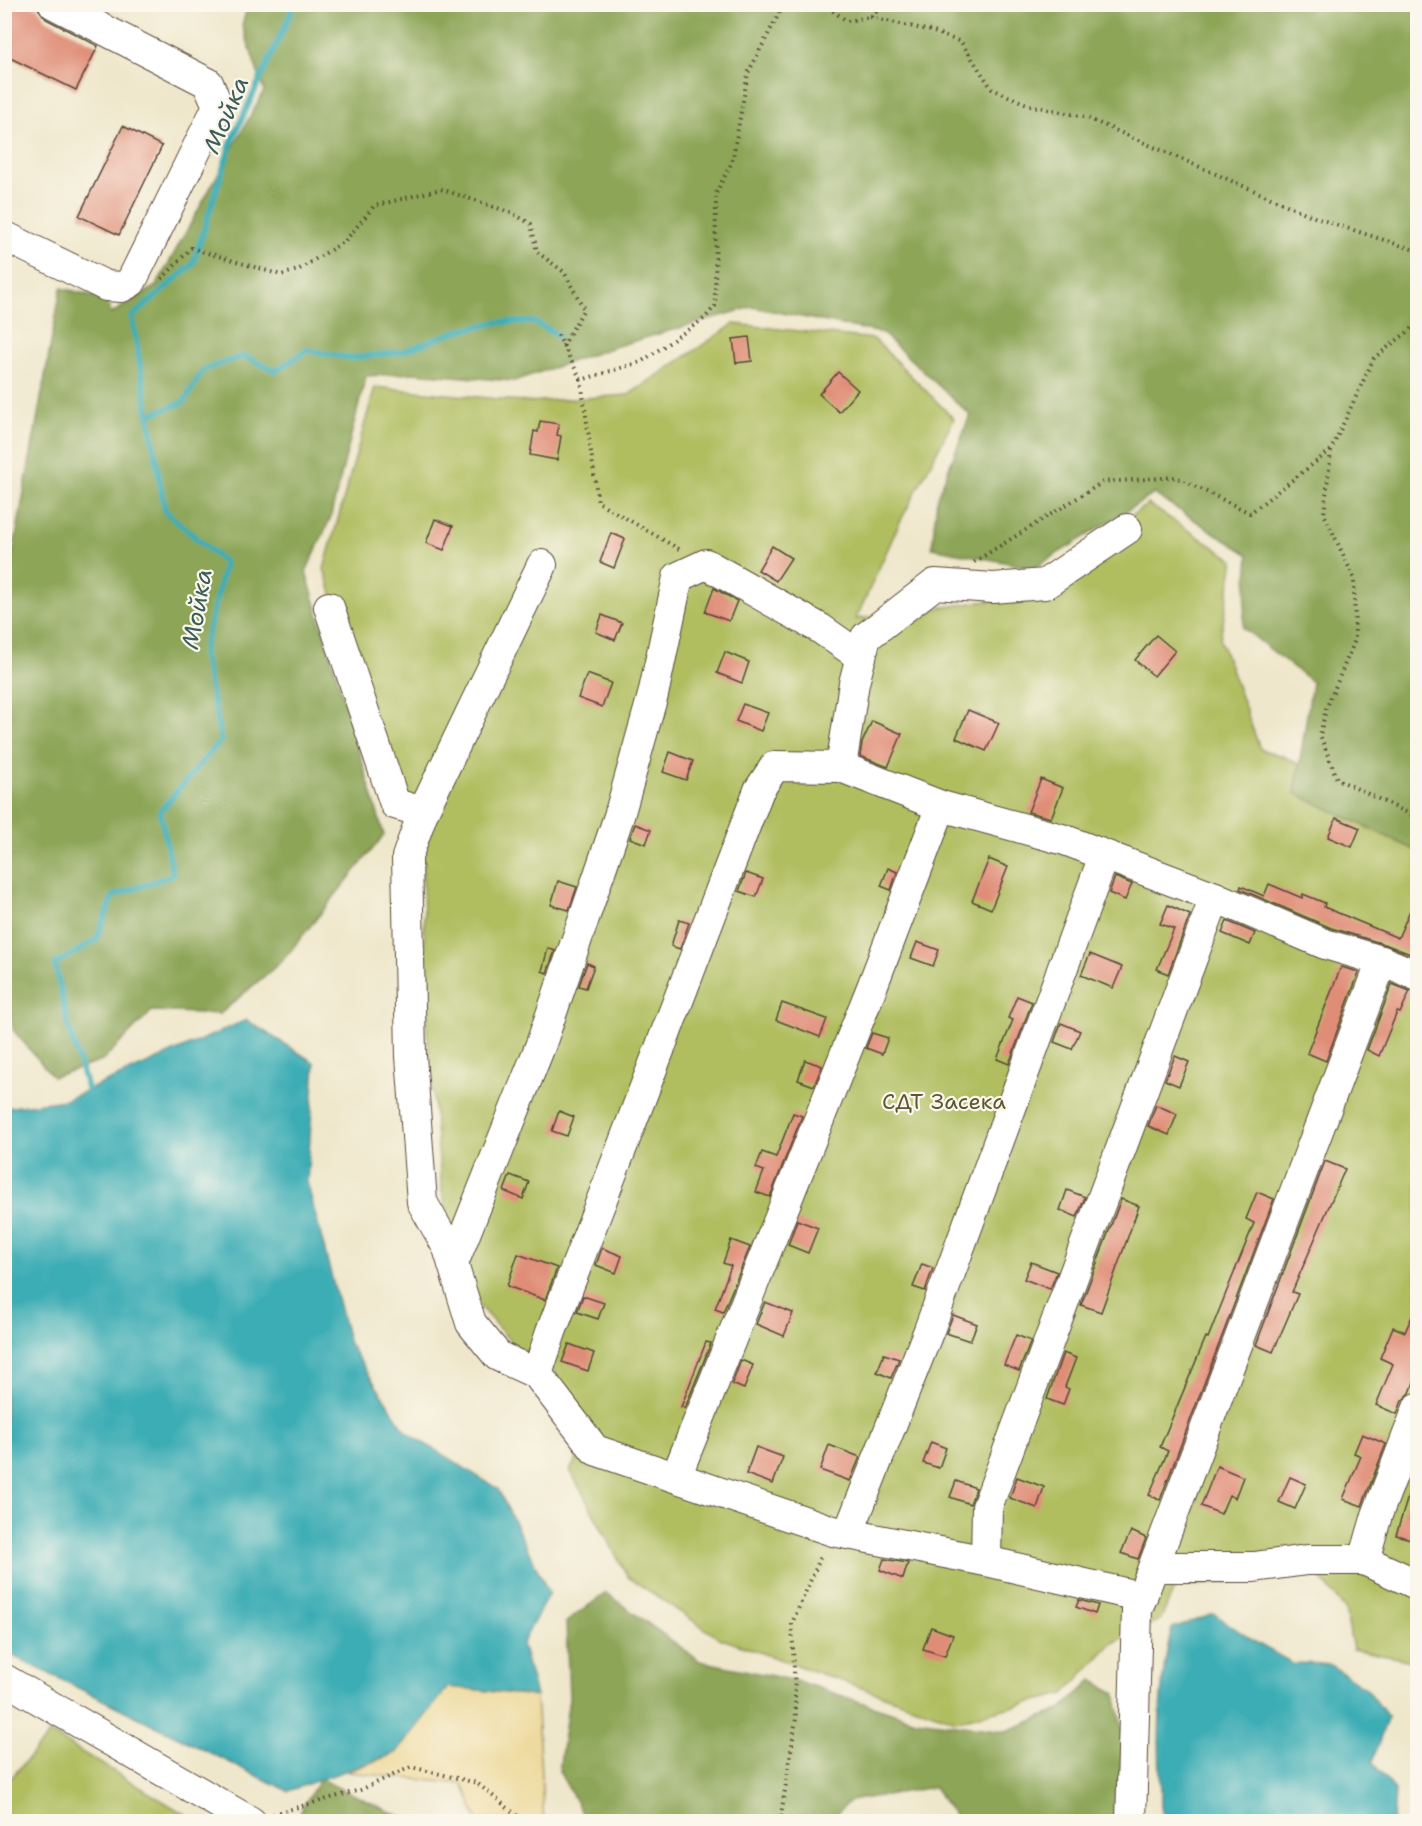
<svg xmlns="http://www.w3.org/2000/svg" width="1422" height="1826" font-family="'Shantell Sans',sans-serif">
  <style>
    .green { fill: #b0be60; stroke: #76743f; stroke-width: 1.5 }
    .forest { fill: #8ca556; stroke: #64683a; stroke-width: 1.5 }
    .sand { fill: #eeda9e; stroke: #94825e; stroke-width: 1.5 }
    .water { fill: #3cadb5; stroke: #3c6c6a; stroke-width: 1.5 }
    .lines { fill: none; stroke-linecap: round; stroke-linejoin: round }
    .stream { stroke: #3cadb5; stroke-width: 6 }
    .building { fill: #e08d77 }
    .minor-casing { stroke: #564638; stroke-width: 32 }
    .path { stroke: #564638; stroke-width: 4; stroke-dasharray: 1.5 4.5; stroke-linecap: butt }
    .minor { stroke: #fff; stroke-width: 30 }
    .path-bridge { stroke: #564638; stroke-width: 4; stroke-dasharray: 1.5 4.5; stroke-linecap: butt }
    .labels { text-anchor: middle; stroke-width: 4.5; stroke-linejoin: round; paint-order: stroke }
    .park-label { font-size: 22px; fill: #5e5632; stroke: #fbf7ec }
    .water-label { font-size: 24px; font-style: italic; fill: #3b5e5a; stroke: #fbf7ec }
  </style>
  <rect width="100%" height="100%" fill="#fbf7ec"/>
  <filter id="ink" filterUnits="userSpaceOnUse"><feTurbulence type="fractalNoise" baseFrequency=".0167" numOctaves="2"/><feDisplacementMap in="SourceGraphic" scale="12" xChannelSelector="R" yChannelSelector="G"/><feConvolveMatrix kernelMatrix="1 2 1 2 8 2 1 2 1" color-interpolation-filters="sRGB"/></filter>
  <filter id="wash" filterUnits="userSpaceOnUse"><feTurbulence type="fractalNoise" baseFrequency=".008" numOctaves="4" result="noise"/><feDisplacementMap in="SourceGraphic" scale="24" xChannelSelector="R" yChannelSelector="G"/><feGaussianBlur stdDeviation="1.35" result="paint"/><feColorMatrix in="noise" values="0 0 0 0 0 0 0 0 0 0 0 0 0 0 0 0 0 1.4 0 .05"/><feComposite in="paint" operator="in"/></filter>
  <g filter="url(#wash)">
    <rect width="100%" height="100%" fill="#efe7cb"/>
    <g class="green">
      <polygon points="734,324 874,339 954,419 899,524 856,619 1017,597 1148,504 1234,560 1220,639 1260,749 1285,757 1417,827 1417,1662 1353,1649 1345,1609 1318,1574 1175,1587 1161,1619 1111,1644 1064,1694 956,1721 719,1638 628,1577 570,1470 591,1435 552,1368 520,1352 465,1290 442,1191 427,1031 422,849 399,799 324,569 375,387 529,402 628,395"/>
      <polygon points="50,1733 196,1821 5,1821 5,1785"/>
    </g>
    <g class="forest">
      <polygon points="248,5 1417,5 1417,851 1295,793 1312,682 1243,628 1249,555 1154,494 1034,568 932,548 937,498 970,415 882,333 752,307 617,346 514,381 414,373 366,376 330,519 306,572 384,835 283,960 220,1014 152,1011 102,1061 53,1077 13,1030 4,952 5,597 61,288 106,299 111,314 156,286 264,91 242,25"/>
      <polygon points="606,1593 700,1661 797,1681 915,1720 1006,1731 1060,1710 1092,1680 1115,1693 1124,1738 1124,1821 958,1821 934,1787 849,1801 830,1821 591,1821 585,1818 559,1771 569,1698 566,1622"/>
      <polygon points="320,1779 410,1821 315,1821 299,1813"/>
    </g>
    <polygon class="sand" points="448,1687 536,1696 544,1821 478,1821 463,1784 347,1772 396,1753"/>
    <g class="water">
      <polygon points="246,1020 315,1063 307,1182 349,1344 406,1432 498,1489 549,1593 522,1644 536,1696 448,1687 396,1753 288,1791 5,1652 5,1108 65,1100"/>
      <path d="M1214 1614 1255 1642 1292 1663 1329 1664 1367 1689 1388 1717 1372 1762 1395 1790 1393 1821H1165C1160 1812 1161 1800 1161 1790 1157 1735 1159 1681 1172 1628Z"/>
    </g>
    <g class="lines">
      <g class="stream">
        <polyline points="148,415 184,402 203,370 243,356 276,371 307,350 350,358 401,352 457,331 498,322 534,322 558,335"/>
        <polyline points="89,1095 67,1022 55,964 96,940 113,896 173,875 160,811 221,740 203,652 225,563 165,511 132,317 193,264 232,140 295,4"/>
      </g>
    </g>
    <g id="blocks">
      <g class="building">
        <polygon points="4,4 30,4 38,8 46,19 98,46 76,90 4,55"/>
        <polygon points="123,126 162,146 119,235 79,216"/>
        <polygon points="749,337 752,361 736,363 733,339"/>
        <polygon points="838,372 858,390 839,412 819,394"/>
        <polygon points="540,421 559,424 557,435 561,436 557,460 530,455 534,431 538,432"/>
        <polygon points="435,519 453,526 444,550 426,543"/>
        <polygon points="611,533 625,539 614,568 600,562"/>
        <polygon points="772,546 791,558 776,581 758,570"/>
        <polygon points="714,588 737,601 729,621 705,612"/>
        <polygon points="602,615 622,623 615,640 596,632"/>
        <polygon points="1156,635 1175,651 1154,676 1135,660"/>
        <polygon points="725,652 749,662 742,683 717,673"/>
        <polygon points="587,674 611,683 602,707 578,698"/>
        <polygon points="743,704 768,713 761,731 736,721"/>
        <polygon points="968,710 999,723 986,751 956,738"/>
        <polygon points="872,721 902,734 888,767 860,756 862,743"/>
        <polygon points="670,752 693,761 686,780 663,772"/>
        <polygon points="1041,779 1063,788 1051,818 1028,812"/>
        <polygon points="1336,818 1360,828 1352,847 1328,837"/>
        <polygon points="635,824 651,830 646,844 630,838"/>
        <polygon points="989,859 1008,867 991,909 972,901"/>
        <polygon points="888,868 897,872 891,890 881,886"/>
        <polygon points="746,873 763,879 756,897 739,891"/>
        <polygon points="1115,877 1132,884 1125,900 1109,893"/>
        <polygon points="558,881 577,887 569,910 551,905"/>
        <polygon points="1269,884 1302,898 1303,894 1325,903 1324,907 1398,938 1418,892 1418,957 1387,945 1331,928 1240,889 1241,886 1264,896"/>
        <polygon points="1168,905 1190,915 1168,974 1157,969 1174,929 1160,924"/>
        <polygon points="679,920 689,923 680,949 671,946"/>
        <polygon points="1227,921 1255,933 1250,945 1222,933"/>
        <polygon points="917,942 939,950 933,966 911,958"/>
        <polygon points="548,948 555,951 547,973 542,971"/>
        <polygon points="1090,954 1122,967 1113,988 1081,975"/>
        <polygon points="587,963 594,966 586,988 579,986"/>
        <polygon points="1341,967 1359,972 1326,1061 1307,1053"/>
        <polygon points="1392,984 1410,991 1400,1013 1397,1012 1379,1056 1367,1050"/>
        <polygon points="1017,996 1032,1002 1009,1064 997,1059 1013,1020 1008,1018"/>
        <polygon points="782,1003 827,1019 820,1037 776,1020"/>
        <polygon points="1061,1023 1080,1031 1072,1049 1054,1042"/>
        <polygon points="872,1033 888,1038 882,1054 866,1048"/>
        <polygon points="1175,1056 1189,1062 1179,1086 1165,1080"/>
        <polygon points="805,1060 822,1066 814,1086 798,1080"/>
        <polygon points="1156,1105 1177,1114 1169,1135 1148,1126"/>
        <polygon points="559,1111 574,1117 567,1136 552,1131"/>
        <polygon points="793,1113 802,1116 770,1197 756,1192 764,1171 756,1168 762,1152 776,1157"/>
        <polygon points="1325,1161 1345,1169 1292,1292 1298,1294 1273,1352 1256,1345"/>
        <polygon points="510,1175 529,1182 523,1199 504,1191"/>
        <polygon points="1067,1190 1085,1197 1077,1217 1060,1210"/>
        <polygon points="1257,1192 1274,1199 1160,1500 1149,1495 1168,1451 1160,1447 1206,1337 1208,1338 1254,1223 1246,1219"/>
        <polygon points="1121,1199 1139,1206 1101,1312 1081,1305"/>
        <polygon points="797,1220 818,1228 808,1253 788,1245"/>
        <polygon points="731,1240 750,1247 723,1312 715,1309 731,1266 723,1263"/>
        <polygon points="602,1248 622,1256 616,1273 596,1265"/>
        <polygon points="518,1254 557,1268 545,1300 507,1286"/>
        <polygon points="1031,1262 1057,1272 1050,1289 1024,1279"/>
        <polygon points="922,1264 933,1268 925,1291 913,1287"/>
        <polygon points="583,1296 604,1303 598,1319 577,1312"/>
        <polygon points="765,1302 793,1313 784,1336 756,1324"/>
        <polygon points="1418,1303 1418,1371 1410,1393 1402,1401 1397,1414 1376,1405 1393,1364 1380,1358 1393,1327 1405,1332"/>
        <polygon points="953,1315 977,1324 970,1341 946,1333"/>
        <polygon points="1016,1335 1031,1341 1019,1371 1004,1365"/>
        <polygon points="706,1342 711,1343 685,1408 681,1407"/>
        <polygon points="569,1344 594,1353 588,1371 562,1362"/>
        <polygon points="1063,1353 1076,1358 1065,1387 1069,1389 1063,1405 1047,1399"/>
        <polygon points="884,1354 899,1359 891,1378 877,1372"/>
        <polygon points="741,1360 753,1365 744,1389 732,1384"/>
        <polygon points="1362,1434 1386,1444 1362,1506 1343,1499 1361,1456 1354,1453"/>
        <polygon points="931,1442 946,1448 939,1468 923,1463"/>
        <polygon points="829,1445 860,1457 850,1481 820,1470"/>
        <polygon points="756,1447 783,1457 773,1484 746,1474"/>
        <polygon points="1217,1466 1243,1477 1235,1498 1229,1495 1221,1514 1201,1506"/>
        <polygon points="1017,1477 1044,1487 1037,1508 1010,1498"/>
        <polygon points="1290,1477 1306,1484 1295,1509 1279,1502"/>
        <polygon points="1414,1478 1418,1479 1418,1541 1396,1535"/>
        <polygon points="956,1481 976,1488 970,1504 950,1497"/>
        <polygon points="1131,1531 1146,1538 1138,1559 1121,1553"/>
        <polygon points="884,1559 908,1563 903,1579 880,1570"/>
        <polygon points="1079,1600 1098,1605 1095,1614 1076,1607"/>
        <polygon points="931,1627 953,1635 945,1656 923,1649"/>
      </g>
    </g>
  </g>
  <g filter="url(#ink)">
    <use href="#blocks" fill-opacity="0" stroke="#564638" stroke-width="1.5"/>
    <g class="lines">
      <defs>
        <g id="minor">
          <polyline points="4,236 106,286 122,287 131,282 218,106 208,83 54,4"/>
          <polyline points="542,565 423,812 407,857 411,1056 422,1202 448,1248 471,1323 498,1356 537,1374 595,1450 833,1531 986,1561"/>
          <polyline points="329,607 395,804 423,812"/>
          <polyline points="841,767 854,683 866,637 935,584 993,588 1045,584 1127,529"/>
          <polyline points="453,1264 541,1044 619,816 653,695 678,577 706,564 821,629 861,657"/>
          <polyline points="537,1374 551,1332 759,790 775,766 841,767 941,806 1065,840 1215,897 1325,944 1382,961 1418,976"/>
          <polyline points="676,1477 872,987 941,806"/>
          <polyline points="848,1534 929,1330 1104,856"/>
          <polyline points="1364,1560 1377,1515 1418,1408"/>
          <polyline points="1155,1567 1254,1567 1307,1560 1364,1560 1418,1585"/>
          <polyline points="1142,1597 986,1561 987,1507 1215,897"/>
          <polyline points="4,1679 251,1822"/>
          <polyline points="1131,1822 1137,1610 1382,961"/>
        </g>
      </defs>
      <use href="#minor" class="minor-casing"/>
      <g class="path">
        <polyline points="823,4 847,21 870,17 886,4"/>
        <polyline points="870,17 931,31 961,42 992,89 1029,105 1085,117 1319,219 1418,251"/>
        <polyline points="162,279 191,248 281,275 298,270 345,241 374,206 441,189 512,213 531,224 537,252 564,272 584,309 569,335"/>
        <polyline points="558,335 581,380"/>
        <polyline points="1331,451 1324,514 1354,578 1355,640 1326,709 1320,735 1337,779 1418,818"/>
        <polyline points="679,549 598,502 581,380 641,362 705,318 715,306 716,193 732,162 748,73 784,4"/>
        <polyline points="974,562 1103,482 1176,477 1250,513 1331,450 1374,358 1418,324"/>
        <polyline points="273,1814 360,1790 411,1767 477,1783 525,1822"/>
        <polyline points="780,1822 796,1719 792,1623 822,1554"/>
      </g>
      <use href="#minor" class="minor"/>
      <polyline class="path-bridge" points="563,346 569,335"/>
    </g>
  </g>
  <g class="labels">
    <g class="park-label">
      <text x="944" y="1109">СДТ Засека</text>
    </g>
    <g class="water-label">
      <text transform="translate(226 115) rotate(-67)" y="8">Мойка</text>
      <text transform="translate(197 609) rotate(-80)" y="8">Мойка</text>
    </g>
  </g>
  <rect width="1422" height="1826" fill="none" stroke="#fbf7ec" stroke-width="24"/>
</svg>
